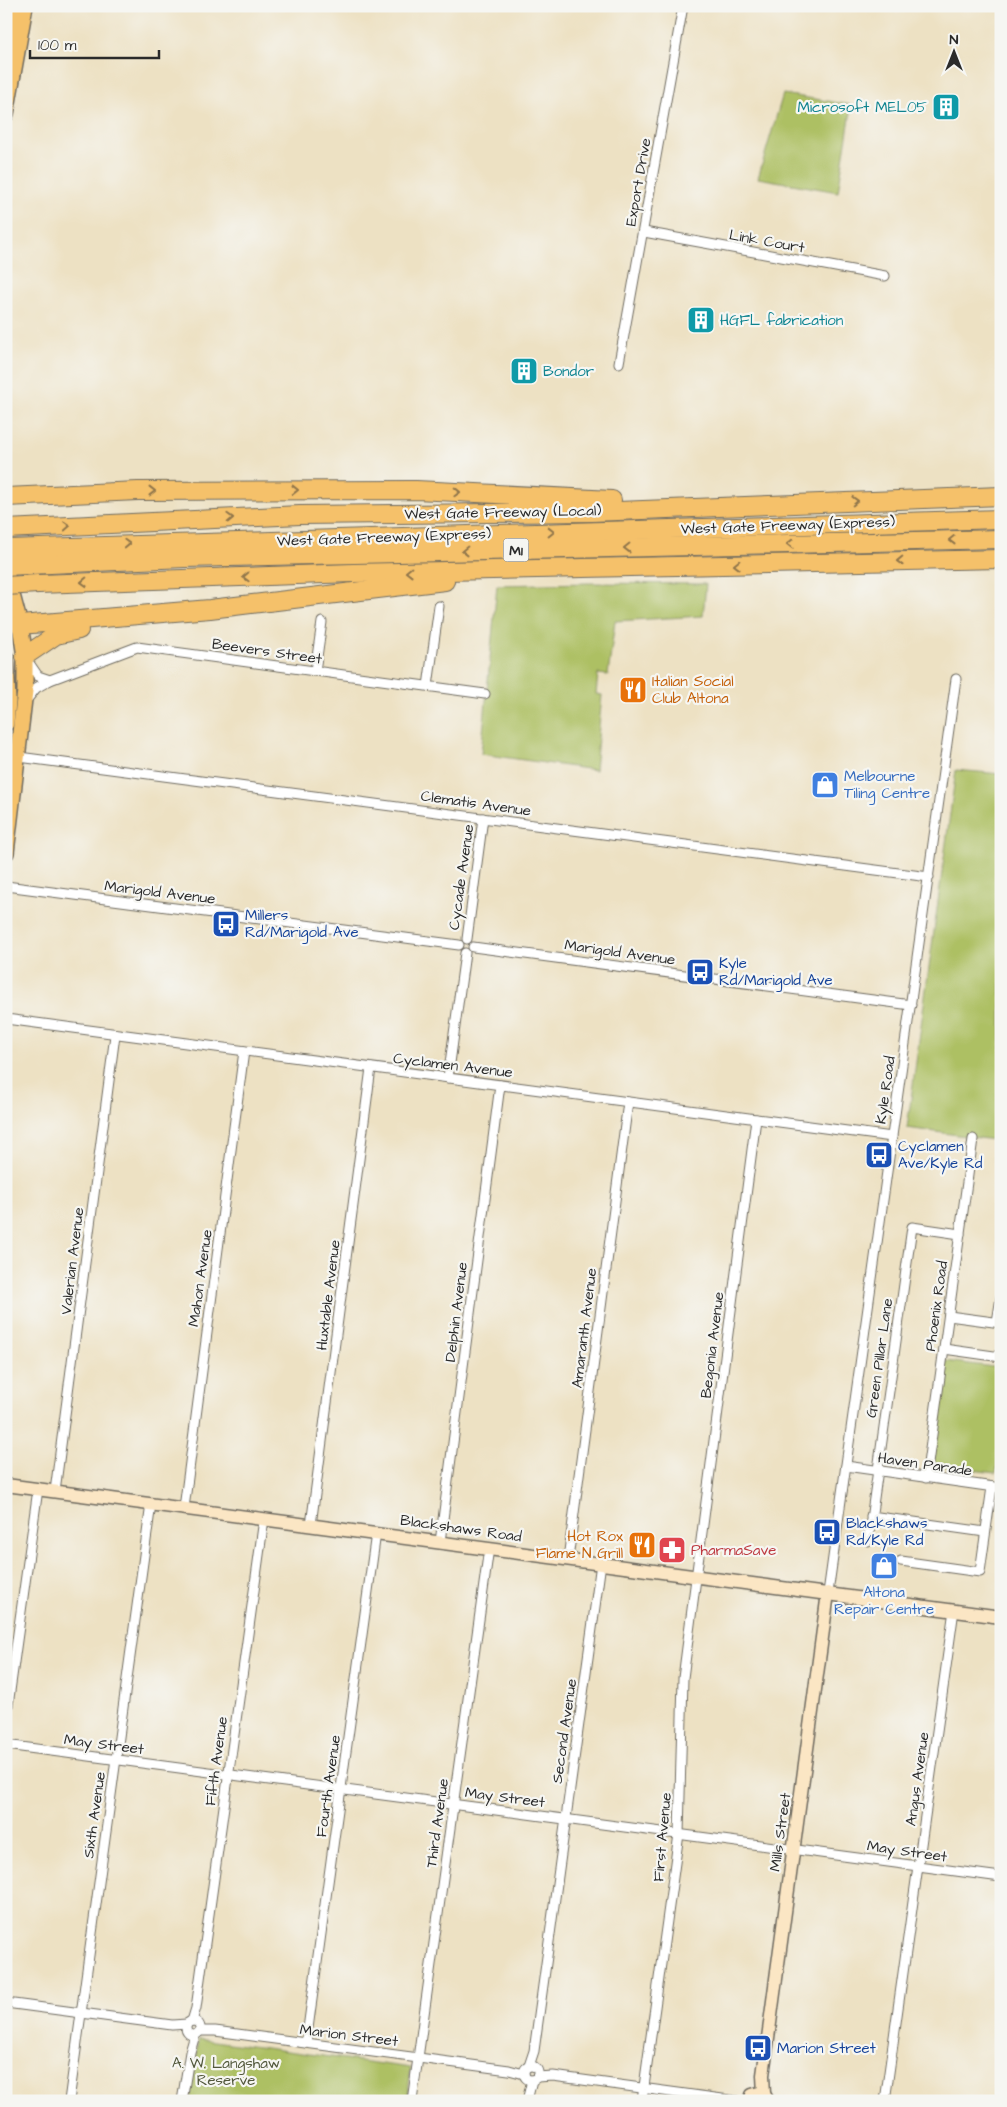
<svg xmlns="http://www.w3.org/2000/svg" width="1007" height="2107" font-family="'Architects Daughter',sans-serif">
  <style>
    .green { fill: #adc063; stroke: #6c7647 }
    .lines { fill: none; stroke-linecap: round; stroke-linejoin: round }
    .street-casing { stroke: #6f6b60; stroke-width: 11 }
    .secondary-casing { stroke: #6f6b60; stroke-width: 15 }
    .primary-casing { stroke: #6f6b60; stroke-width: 18 }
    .highway-casing { stroke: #6f6b60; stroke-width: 20 }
    .street { stroke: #fff; stroke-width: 9 }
    .secondary { stroke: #fbe6c4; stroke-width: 12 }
    .primary { stroke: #f5c16b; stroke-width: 15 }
    .highway { stroke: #f5c16b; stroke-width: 18 }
    .highway-bridge-casing { stroke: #6f6b60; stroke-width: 20; stroke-linecap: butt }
    .highway-bridge { stroke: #f5c16b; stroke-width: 18 }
    .oneway { stroke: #90764b }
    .labels { text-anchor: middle; stroke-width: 4.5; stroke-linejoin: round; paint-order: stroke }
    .shield { fill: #f6f6f2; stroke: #686867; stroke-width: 1 }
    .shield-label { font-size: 14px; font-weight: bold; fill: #2b2b2b }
    .culture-label { font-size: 15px; fill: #0d838f; stroke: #f6f6f2; text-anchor: start }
    .street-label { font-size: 15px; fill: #2b2b2b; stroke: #f6f6f2 }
    .food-label { font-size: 15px; fill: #c56008; stroke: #f6f6f2; text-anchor: start }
    .shop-label { font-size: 15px; fill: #366cbe; stroke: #f6f6f2; text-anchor: start }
    .transit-label { font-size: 15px; fill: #164399; stroke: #f6f6f2; text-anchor: start }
    .health-label { font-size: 15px; fill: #be3a42; stroke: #f6f6f2; text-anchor: start }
    .park-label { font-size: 15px; fill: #52583c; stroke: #f6f6f2 }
  </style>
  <rect width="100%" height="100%" fill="#f6f6f2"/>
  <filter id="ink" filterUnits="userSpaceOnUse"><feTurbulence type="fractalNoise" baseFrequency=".02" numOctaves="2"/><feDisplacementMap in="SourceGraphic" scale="10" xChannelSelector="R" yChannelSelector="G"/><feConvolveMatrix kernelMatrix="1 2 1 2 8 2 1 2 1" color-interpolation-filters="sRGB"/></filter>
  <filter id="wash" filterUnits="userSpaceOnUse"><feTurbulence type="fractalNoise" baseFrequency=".0096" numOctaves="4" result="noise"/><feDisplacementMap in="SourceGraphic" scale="20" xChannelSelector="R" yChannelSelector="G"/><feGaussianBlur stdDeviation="1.12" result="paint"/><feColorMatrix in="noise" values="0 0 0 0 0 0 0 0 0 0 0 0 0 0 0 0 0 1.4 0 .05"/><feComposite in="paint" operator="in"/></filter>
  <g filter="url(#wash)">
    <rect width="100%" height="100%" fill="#ede1c3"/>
    <g class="green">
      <polygon points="783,94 852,105 838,192 758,178"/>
      <polygon points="588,583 706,584 703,616 615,621 608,675 598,674 596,694 602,695 595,770 481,754 497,585"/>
      <polygon points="956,770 1001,774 1001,1141 907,1128"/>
      <polygon points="946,1361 1001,1368 1001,1435 996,1473 932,1465"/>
      <polygon points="199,2039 411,2068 407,2101 190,2101"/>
    </g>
  </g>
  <g filter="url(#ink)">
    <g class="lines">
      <defs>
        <g id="street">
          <polyline points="644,232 885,276"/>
          <polyline points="619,363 683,6"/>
          <polyline points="27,660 38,676 50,680"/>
          <polyline points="315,671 322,622"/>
          <polyline points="428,686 439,606"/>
          <polyline points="25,702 36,688 50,680 137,647 485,694"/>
          <polyline points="19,757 929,877"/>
          <polyline points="6,886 459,945"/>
          <polyline points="467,939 483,818"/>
          <polyline points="473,947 911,1005"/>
          <polyline points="6,1019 892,1137"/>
          <polyline points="448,1078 465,953"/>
          <polyline points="949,1316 1001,1323"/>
          <polyline points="997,1322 1001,1297"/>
          <polyline points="944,1349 1001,1357"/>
          <polyline points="846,1466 1001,1488"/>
          <polyline points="926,1478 973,1139"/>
          <polyline points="55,1491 115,1035"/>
          <polyline points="184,1508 244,1051"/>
          <polyline points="871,1516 985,1532"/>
          <polyline points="311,1525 371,1068"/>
          <polyline points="868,1541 912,1227 960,1234"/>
          <polyline points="440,1542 500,1085"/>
          <polyline points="568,1559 628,1102"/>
          <polyline points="901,1561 980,1572 992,1487"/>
          <polyline points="828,1593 956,679"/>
          <polyline points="6,1720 38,1489"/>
          <polyline points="6,1745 1001,1877"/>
          <polyline points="6,2003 172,2025 187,2024"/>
          <circle cx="193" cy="2028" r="7"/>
          <polyline points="192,2021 196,2008 264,1519"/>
          <polyline points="200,2031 215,2031 509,2070 524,2074"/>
          <polyline points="306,2043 376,1533"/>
          <circle cx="531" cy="2073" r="7"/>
          <polyline points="529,2066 534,2051 601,1563"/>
          <polyline points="537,2077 553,2076 737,2101"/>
          <polyline points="69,2101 151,1504"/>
          <polyline points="182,2101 190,2052 195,2035"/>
          <polyline points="412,2101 489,1548"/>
          <polyline points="527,2101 532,2080"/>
          <polyline points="642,2101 679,1834 683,1678 756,1119"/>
          <polyline points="885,2101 954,1610"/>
        </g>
        <g id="secondary">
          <polyline points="6,1485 1001,1617"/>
          <polyline points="764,2094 763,2075 828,1593"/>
          <polyline points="750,2101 752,2095 759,2093 764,2094 767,2099"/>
        </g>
        <g id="primary">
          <polyline points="6,47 13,6"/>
          <polyline points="6,114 25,6"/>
          <polyline points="6,572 20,625 25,656 25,691 6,853"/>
          <polyline points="6,658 8,701 6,723"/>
        </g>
        <g id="highway">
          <polyline points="6,497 138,491 416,490 612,500"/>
          <polyline points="6,529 300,515 592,512 1001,496"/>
          <polyline points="6,549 1001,519"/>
          <polyline points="6,566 184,558 1001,539"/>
          <polyline points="38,584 353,573 1001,559"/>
          <polyline points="20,625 210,609 445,581"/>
          <polyline points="25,656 56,635 79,630"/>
        </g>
      </defs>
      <use href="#street" class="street-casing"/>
      <use href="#secondary" class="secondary-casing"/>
      <use href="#primary" class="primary-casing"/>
      <use href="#highway" class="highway-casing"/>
      <use href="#street" class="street"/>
      <use href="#secondary" class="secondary"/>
      <use href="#primary" class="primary"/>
      <use href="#highway" class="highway"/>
      <defs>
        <polyline id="highway-bridge" points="6,586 38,584"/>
      </defs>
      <use href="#highway-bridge" class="highway-bridge-casing"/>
      <use href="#highway-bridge" class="highway-bridge"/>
    </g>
    <defs><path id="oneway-chevron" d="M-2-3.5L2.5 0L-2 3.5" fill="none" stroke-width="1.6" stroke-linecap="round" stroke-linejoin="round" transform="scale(1.25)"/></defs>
    <g class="oneway">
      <use href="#oneway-chevron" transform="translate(295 490)"/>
      <use href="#oneway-chevron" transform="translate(152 491)"/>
      <use href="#oneway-chevron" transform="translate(457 492) rotate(2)"/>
      <use href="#oneway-chevron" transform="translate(855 501) rotate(-2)"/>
      <use href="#oneway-chevron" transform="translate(230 518) rotate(-2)"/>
      <use href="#oneway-chevron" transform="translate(67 526) rotate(-3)"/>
      <use href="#oneway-chevron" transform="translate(551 532) rotate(-1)"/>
      <use href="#oneway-chevron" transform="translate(952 540) rotate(179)"/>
      <use href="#oneway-chevron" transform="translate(127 544) rotate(-2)"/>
      <use href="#oneway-chevron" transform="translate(790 544) rotate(179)"/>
      <use href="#oneway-chevron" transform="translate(627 548) rotate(179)"/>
      <use href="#oneway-chevron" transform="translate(465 551) rotate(179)"/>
      <use href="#oneway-chevron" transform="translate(900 561) rotate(178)"/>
      <use href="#oneway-chevron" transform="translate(737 565) rotate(179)"/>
      <use href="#oneway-chevron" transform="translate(409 572) rotate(179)"/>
      <use href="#oneway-chevron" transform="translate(246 577) rotate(178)"/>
      <use href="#oneway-chevron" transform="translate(84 582) rotate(178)"/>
    </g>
  </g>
  <defs>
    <symbol id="building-square" viewBox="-11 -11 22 22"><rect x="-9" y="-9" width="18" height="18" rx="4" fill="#0f9aa8" stroke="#f6f6f2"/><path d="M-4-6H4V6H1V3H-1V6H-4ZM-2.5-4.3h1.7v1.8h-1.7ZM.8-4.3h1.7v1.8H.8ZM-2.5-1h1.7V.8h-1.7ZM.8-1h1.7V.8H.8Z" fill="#fff"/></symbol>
    <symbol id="restaurant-square" viewBox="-11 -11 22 22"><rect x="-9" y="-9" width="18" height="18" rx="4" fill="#e8710a" stroke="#f6f6f2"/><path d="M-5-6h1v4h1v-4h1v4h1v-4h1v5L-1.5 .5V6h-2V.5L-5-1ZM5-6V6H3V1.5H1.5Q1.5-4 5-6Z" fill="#fff"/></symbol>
    <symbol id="shop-square" viewBox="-11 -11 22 22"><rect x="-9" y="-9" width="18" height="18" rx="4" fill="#3f7fe0" stroke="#f6f6f2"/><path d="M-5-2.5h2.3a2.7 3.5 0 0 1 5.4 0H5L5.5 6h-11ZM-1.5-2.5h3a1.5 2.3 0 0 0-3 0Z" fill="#fff"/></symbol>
    <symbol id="bus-square" viewBox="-11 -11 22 22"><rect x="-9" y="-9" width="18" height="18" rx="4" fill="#1a4fb4" stroke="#f6f6f2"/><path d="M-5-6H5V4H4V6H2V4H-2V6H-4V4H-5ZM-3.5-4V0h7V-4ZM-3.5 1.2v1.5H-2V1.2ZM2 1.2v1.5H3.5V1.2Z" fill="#fff"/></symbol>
    <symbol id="pharmacy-square" viewBox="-11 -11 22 22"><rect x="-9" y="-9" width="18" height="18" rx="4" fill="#e0444e" stroke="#f6f6f2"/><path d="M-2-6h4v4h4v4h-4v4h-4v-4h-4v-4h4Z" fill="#fff"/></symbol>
  </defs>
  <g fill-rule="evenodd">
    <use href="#building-square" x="930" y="91" width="32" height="32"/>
    <use href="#building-square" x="685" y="304" width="32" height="32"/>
    <use href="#building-square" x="508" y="355" width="32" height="32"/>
    <use href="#restaurant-square" x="617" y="674" width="32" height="32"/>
    <use href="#shop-square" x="809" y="769" width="32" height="32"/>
    <use href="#bus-square" x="210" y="908" width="32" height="32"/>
    <use href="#bus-square" x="684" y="956" width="32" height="32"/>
    <use href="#bus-square" x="863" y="1139" width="32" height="32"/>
    <use href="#bus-square" x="811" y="1516" width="32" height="32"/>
    <use href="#restaurant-square" x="626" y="1529" width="32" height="32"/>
    <use href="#pharmacy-square" x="656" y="1534" width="32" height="32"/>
    <use href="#shop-square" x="868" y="1550" width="32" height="32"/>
    <use href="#bus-square" x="742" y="2032" width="32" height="32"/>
  </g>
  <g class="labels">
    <rect class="shield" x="503.5" y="538.5" width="25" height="23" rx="4"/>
    <g class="shield-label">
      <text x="516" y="555">M1</text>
    </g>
    <g class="culture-label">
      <text x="927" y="112" text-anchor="end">Microsoft MEL05</text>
      <text x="720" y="325">HGFL fabrication</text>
      <text x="543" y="376">Bondor</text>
    </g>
    <g class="street-label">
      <text transform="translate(638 182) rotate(-80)" y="5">Export Drive</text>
      <text transform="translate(767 241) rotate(10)" y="5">Link Court</text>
      <text transform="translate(503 512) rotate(-1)" y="5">West Gate Freeway (Local)</text>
      <text transform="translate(788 525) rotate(-2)" y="5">West Gate Freeway (Express)</text>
      <text transform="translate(384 537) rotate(-2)" y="5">West Gate Freeway (Express)</text>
      <text transform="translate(267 651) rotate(8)" y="5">Beevers Street</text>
      <text transform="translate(476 803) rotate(8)" y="5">Clematis Avenue</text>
      <text transform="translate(461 877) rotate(-82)" y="5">Cycade Avenue</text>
      <text transform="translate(160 892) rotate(7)" y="5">Marigold Avenue</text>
      <text transform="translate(620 952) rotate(8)" y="5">Marigold Avenue</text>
      <text transform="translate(453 1065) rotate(7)" y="5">Cyclamen Avenue</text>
      <text transform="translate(885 1090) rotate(-82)" y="5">Kyle Road</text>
      <text transform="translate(72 1261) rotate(-83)" y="5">Valerian Avenue</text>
      <text transform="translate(200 1278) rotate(-82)" y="5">Mahon Avenue</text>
      <text transform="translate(328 1295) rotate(-83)" y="5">Huxtable Avenue</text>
      <text transform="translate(936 1306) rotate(-82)" y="5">Phoenix Road</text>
      <text transform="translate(456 1312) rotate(-83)" y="5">Delphin Avenue</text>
      <text transform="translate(584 1328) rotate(-83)" y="5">Amaranth Avenue</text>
      <text transform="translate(712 1345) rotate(-83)" y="5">Begonia Avenue</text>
      <text transform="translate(879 1358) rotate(-82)" y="5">Green Pillar Lane</text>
      <text transform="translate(925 1464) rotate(8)" y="5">Haven Parade</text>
      <text transform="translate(461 1528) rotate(8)" y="5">Blackshaws Road</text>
      <text transform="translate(564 1731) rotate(-82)" y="5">Second Avenue</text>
      <text transform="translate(104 1744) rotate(7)" y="5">May Street</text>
      <text transform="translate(216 1761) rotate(-82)" y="5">Fifth Avenue</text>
      <text transform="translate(917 1779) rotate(-82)" y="5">Angus Avenue</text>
      <text transform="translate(328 1786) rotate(-82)" y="5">Fourth Avenue</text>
      <text transform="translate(505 1797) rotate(7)" y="5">May Street</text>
      <text transform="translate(94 1815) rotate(-82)" y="5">Sixth Avenue</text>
      <text transform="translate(437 1823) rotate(-82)" y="5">Third Avenue</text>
      <text transform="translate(780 1832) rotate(-82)" y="5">Mills Street</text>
      <text transform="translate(662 1837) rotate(-85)" y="5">First Avenue</text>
      <text transform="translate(907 1851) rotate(8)" y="5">May Street</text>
      <text transform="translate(349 2035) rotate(7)" y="5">Marion Street</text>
    </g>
    <g class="food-label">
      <text x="652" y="686">Italian Social<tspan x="652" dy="17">Club Altona</tspan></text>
      <text x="623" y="1541" text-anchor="end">Hot Rox<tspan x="623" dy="17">Flame N Grill</tspan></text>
    </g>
    <g class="shop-label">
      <text x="844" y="781">Melbourne<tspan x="844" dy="17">Tiling Centre</tspan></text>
      <text x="884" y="1597" text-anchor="middle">Altona<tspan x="884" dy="17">Repair Centre</tspan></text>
    </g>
    <g class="transit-label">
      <text x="245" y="920">Millers<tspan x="245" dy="17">Rd/Marigold Ave</tspan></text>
      <text x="719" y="968">Kyle<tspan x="719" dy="17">Rd/Marigold Ave</tspan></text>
      <text x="898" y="1151">Cyclamen<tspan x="898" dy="17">Ave/Kyle Rd</tspan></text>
      <text x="846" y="1528">Blackshaws<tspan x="846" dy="17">Rd/Kyle Rd</tspan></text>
      <text x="777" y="2053">Marion Street</text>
    </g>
    <g class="health-label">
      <text x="691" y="1555">PharmaSave</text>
    </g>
    <g class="park-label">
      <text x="226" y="2068">A. W. Langshaw<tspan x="226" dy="17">Reserve</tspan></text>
    </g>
  </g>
  <rect width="1007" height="2107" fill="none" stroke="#f6f6f2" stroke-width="25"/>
  <g transform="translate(954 52)" stroke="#f6f6f2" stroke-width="4" paint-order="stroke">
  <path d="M0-4L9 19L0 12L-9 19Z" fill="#2b2b2b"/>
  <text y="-8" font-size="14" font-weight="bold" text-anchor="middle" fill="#2b2b2b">N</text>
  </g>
  <path d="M30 50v8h129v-8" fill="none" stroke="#2b2b2b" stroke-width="2.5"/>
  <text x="38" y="50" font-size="15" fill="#2b2b2b" stroke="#f6f6f2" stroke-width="4" paint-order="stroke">100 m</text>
</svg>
